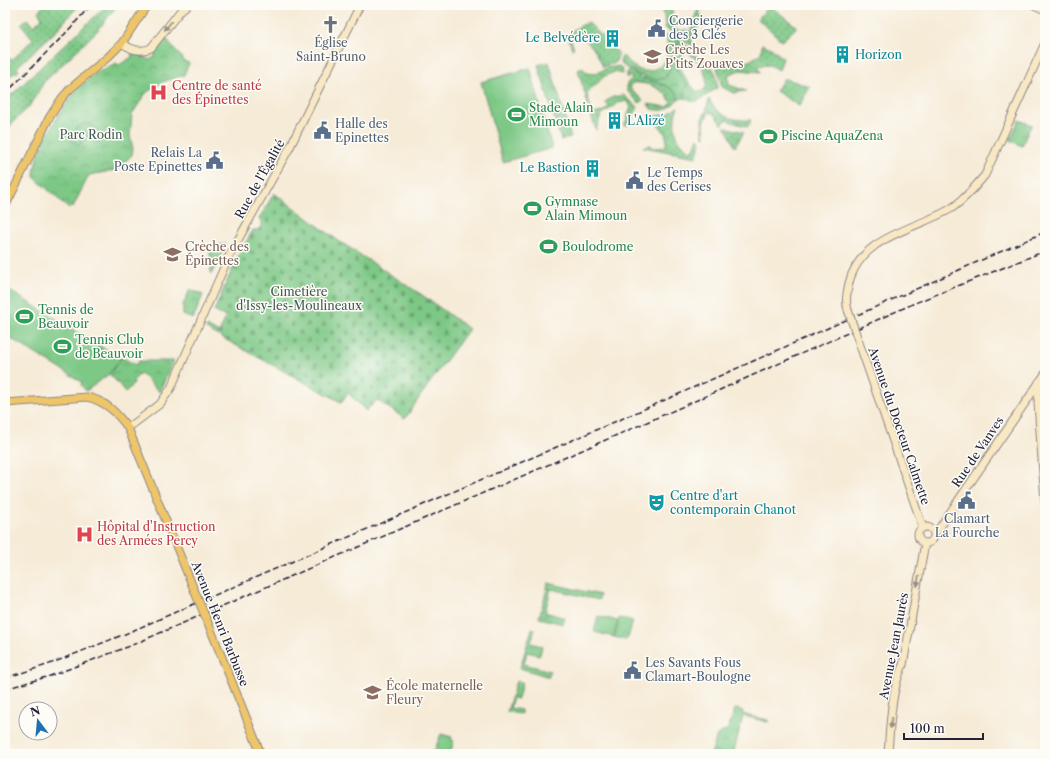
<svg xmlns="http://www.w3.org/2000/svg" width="1050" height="759" font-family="'Libre Caslon Text',serif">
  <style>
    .grass { fill: url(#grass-tufts); stroke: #507560 }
    .cemetery { fill: url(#cemetery-stones); stroke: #507560 }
    .park { fill: url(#park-crowns); stroke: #507560 }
    .garden { fill: url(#garden-dots); stroke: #507560 }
    .pitch { fill: #7dc885; stroke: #507560 }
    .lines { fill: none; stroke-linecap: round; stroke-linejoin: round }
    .secondary-casing { stroke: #8c8689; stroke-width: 9 }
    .primary-casing { stroke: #8c8689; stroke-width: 9 }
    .secondary { stroke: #f8e8c3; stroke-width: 7 }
    .primary { stroke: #eec569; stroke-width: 7 }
    .rail { stroke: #22223b; stroke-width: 1.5; stroke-dasharray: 6 3; stroke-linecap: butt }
    .secondary-bridge-casing { stroke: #8c8689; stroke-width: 9; stroke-linecap: butt }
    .primary-bridge-casing { stroke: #8c8689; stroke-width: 9; stroke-linecap: butt }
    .secondary-bridge { stroke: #f8e8c3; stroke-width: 7 }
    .primary-bridge { stroke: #eec569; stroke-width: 7 }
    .oneway { fill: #988f86 }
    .labels { text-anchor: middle; stroke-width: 3; stroke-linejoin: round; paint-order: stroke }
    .service-label { font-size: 12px; fill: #4e5e75; stroke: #fdfcf7; text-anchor: start }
    .culture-label { font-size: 12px; fill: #0d838f; stroke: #fdfcf7; text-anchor: start }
    .worship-label { font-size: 12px; fill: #5b616d; stroke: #fdfcf7 }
    .education-label { font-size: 12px; fill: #785e54; stroke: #fdfcf7; text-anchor: start }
    .health-label { font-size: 12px; fill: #be3a42; stroke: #fdfcf7; text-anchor: start }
    .leisure-label { font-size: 12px; fill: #27864d; stroke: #fdfcf7; text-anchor: start }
    .park-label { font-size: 12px; fill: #425c55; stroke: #fdfcf7 }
    .street-label { font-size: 12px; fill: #22223b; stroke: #fdfcf7 }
  </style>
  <defs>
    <pattern id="grass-tufts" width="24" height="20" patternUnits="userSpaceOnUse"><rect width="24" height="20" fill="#7dc885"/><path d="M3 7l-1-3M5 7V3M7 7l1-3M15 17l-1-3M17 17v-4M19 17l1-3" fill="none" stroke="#66a26e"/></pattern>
    <pattern id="cemetery-stones" width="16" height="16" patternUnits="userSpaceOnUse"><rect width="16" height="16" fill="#7dc885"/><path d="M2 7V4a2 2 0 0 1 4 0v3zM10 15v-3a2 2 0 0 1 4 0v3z" fill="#66a26e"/></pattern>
    <pattern id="park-crowns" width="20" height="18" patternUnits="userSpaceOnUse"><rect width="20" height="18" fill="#7dc885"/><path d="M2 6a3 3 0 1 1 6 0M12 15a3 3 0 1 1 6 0" fill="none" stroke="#66a26e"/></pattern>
    <pattern id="garden-dots" width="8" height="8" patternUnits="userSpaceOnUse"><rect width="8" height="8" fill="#7dc885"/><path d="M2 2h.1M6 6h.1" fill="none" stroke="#66a26e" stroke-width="1.8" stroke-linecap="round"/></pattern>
  </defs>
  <rect width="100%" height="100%" fill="#fdfcf7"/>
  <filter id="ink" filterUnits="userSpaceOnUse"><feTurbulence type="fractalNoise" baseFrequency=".025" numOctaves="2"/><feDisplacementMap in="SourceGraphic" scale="8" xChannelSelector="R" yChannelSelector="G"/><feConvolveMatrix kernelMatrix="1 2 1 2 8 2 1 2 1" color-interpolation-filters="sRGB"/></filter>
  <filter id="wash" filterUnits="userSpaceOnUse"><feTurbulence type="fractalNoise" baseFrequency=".012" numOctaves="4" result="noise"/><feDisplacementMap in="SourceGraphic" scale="16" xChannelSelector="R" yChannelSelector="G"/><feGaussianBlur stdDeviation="0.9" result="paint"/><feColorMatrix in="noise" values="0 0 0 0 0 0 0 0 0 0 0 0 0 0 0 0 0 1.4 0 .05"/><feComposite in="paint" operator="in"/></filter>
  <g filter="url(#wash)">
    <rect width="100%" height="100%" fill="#f6ebd7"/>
    <g class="grass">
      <polygon points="1019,120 1032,125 1030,127 1022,146 1010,140"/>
      <polygon points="226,244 212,273 211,273 210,252 212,248 219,245"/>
      <polygon points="547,588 551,589 545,612 565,618 563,624 539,618"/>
      <polygon points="532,628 535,629 531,643 542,646 540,655 527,652 524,664 550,671 549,677 520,668"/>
      <polygon points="516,681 522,682 518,699 513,698 510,708 521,710 521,714 507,712"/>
      <polygon points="441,734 452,737 451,740 454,741 450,754 433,754"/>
    </g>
    <polygon class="cemetery" points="274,193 336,239 425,297 469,329 421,395 405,419 377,400 366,411 348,393 341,402 206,329 207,326 219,333 226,317 214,311 238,256 253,230 258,230 262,224 261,221 259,219"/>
    <g class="park">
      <path d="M166 38 185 62 189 63 184 75 162 82 146 93 132 114 130 135 133 149 132 155 116 170 89 175 73 207 68 208 34 177C33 154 62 106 78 89 84 83 92 76 99 71 105 68 111 66 116 63L119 65 132 57 131 54 143 55 149 60 155 57 154 51 161 45Z"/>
      <polygon points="674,62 677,71 688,86 685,90 686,98 678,99 677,93 667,86 643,79 644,77 669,72 670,63"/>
      <polygon points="190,289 203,295 193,319 183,315 183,305"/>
      <polygon points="121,357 136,365 139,361 174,361 159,392 141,373 133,381 134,384 125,392 118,383 109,374"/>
      <polygon points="619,618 633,621 628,638 625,640 614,637"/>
      <polygon points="735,709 743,711 742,714 768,720 768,722 743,716 734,751 731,750 730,754 711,754 717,735 728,729"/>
    </g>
    <g class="garden">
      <polygon points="44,5 79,5 54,33 17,67 19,71 9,76 5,73 5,56 12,60 33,39 21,24 27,19 33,26 42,18 38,11"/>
      <polygon points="107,5 114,5 116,7 98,30 44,82 29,107 12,123 5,134 5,101"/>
      <path d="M662 5H672C671 9 674 21 675 27L679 31 688 30 687 35 680 37 666 29Z"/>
      <polygon points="700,5 704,5 699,13 703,18 691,38 693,46 682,40 688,38 697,11"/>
      <polygon points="769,5 797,27 782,41 758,19"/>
      <path d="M588 22 619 54 615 63 603 67C597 52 590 41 576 34L571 36V40L574 48 572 49 568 36 573 30Z"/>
      <path d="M666 34 680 39 671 57 669 72 665 78 656 80 639 75 633 70 628 69 620 63 621 58 623 56C632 67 643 76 657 68 661 66 666 61 667 56 669 50 667 41 666 34Z"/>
      <path d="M680 41 688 47C686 50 682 55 681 58 678 71 689 85 698 92L703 91 707 85C705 68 701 64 689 53 706 59 719 68 717 88L698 101H690L686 98 684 90 688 86 677 71 675 63H673V57Z"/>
      <path d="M762 44 771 48 783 58 779 70 770 65 757 66 760 72 740 70 728 75 729 85 746 91 734 93 722 87 716 63C733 68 748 64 761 53Z"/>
      <polygon points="549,62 571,137 561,140 538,65"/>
      <polygon points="619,66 622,69 622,74 614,72 605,76 589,91 587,95 591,108 589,108 578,70 582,67 587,73 595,74 607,68"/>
      <path d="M632 71 643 79 667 86 677 93 678 99C668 110 666 112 651 109L648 104 667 107 671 104C667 89 648 82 633 83L630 86 632 91 643 100 639 103 627 91V83L632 79 630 76 627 78V72Z"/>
      <polygon points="784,78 810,87 799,106 776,91"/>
      <polygon points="623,95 638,107 629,124 624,126 631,107 627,101 618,103 601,115 596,130 591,115 604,111 609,107 605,102 613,97"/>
      <path d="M709 99C717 116 733 121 751 120L748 127 726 120 722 125 714 114 709 112 704 123 705 137 703 136 702 119 706 111Z"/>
      <path d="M678 107C671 124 675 142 690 151L694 149 698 138 701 143 696 157 643 147 650 145 653 148 665 147C671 135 658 124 650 117L668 114Z"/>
      <polygon points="724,127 744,132 735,147 729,134"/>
    </g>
    <g class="pitch">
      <polygon points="530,68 552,148 503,162 481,82"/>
      <path d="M84 123C94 125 104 130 101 141L95 142 89 136H85L79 146 70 139 77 128Z"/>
      <polygon points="5,288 121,359 109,374 86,391 81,385 82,382 5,335"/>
      <polygon points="548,583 600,595 599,600 547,588"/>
      <polygon points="598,616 618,621 614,637 594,632"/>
    </g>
  </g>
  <g filter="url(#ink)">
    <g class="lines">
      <defs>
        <g id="secondary">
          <polyline points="1034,5 1045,10"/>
          <path d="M122 43C131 50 140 53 151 48L181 10 187 5"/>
          <path d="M848 310C845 300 847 293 849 283 861 235 916 230 952 208 965 199 975 187 985 175L1045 43"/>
          <polyline points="855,331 923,528"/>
          <polyline points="1039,382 1038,403 1045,502"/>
          <polyline points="128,428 160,404 171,388 229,256 290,147 360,5"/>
          <circle cx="926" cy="535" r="8"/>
          <polyline points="934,533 938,530 1045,374"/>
          <path d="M888 754C890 726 891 690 903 665L925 543"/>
        </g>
        <g id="primary">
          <polyline points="5,207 49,118 62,98 70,89 108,57 122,43 147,5"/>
          <path d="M5 403 87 397C106 401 117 413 128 428L197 597"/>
          <polyline points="206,618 261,754"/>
        </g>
      </defs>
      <use href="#secondary" class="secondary-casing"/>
      <use href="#primary" class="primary-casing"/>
      <use href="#secondary" class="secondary"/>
      <use href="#primary" class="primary"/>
      <g class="rail">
        <polyline points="5,94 64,35 91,5"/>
        <polyline points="5,678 47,665 125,634 672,397 1045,232"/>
        <polyline points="5,689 50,676 130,646 677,409 915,303 1045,251"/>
      </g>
      <defs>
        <polyline id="secondary-bridge" points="848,310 855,331"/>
        <polyline id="primary-bridge" points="197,597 206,618"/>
      </defs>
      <use href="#secondary-bridge" class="secondary-bridge-casing"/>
      <use href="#primary-bridge" class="primary-bridge-casing"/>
      <use href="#secondary-bridge" class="secondary-bridge"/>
      <use href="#primary-bridge" class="primary-bridge"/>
    </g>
    <defs><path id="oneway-solid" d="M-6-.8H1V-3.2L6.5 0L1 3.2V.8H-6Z"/></defs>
    <g class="oneway">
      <use href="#oneway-solid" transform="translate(168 26) rotate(128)"/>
      <use href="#oneway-solid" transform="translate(918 581) rotate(99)"/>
      <use href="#oneway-solid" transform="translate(891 723) rotate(97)"/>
    </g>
  </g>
  <defs>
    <symbol id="church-bare" viewBox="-9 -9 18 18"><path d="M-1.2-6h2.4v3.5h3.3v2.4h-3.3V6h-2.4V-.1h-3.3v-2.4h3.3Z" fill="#6b7280" stroke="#fdfcf7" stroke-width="2.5" paint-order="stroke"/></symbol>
    <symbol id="civic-bare" viewBox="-9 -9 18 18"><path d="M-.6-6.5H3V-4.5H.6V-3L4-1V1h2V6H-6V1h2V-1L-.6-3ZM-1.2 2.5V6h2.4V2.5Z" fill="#5c6f8a" stroke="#fdfcf7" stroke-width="2.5" paint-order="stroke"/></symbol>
    <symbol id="building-bare" viewBox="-9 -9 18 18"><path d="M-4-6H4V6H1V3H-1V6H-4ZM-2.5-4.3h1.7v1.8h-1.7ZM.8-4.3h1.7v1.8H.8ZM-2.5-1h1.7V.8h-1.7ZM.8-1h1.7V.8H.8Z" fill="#0f9aa8" stroke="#fdfcf7" stroke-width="2.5" paint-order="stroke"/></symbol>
    <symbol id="school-bare" viewBox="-9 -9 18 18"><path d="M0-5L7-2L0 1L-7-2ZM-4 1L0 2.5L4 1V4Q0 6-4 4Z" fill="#8d6e63" stroke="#fdfcf7" stroke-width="2.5" paint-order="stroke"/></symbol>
    <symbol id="hospital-bare" viewBox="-9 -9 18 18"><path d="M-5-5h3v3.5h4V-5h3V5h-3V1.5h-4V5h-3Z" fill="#e0444e" stroke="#fdfcf7" stroke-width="2.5" paint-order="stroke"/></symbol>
    <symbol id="stadium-bare" viewBox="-9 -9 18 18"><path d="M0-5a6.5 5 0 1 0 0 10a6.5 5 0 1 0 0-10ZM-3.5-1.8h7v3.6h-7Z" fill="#2e9e5b" stroke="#fdfcf7" stroke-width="2.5" paint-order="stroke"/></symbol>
    <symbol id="theatre-bare" viewBox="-9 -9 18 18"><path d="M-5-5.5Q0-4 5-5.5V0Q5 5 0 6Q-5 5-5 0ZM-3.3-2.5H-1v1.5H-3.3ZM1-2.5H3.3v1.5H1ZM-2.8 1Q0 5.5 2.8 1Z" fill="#0f9aa8" stroke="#fdfcf7" stroke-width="2.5" paint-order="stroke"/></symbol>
  </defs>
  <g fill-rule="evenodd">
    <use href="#church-bare" x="318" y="12" width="25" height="25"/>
    <use href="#civic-bare" x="644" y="16" width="25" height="25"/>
    <use href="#building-bare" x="600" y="26" width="25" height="25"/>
    <use href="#building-bare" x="830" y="42" width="25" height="25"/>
    <use href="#school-bare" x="640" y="44" width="25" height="25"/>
    <use href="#hospital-bare" x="146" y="80" width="25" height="25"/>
    <use href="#stadium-bare" x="504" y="102" width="25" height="25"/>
    <use href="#building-bare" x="602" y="108" width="25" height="25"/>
    <use href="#civic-bare" x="310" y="118" width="25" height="25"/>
    <use href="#stadium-bare" x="756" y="124" width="25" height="25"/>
    <use href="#civic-bare" x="202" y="148" width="25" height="25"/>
    <use href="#building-bare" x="580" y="156" width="25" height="25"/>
    <use href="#civic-bare" x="622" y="168" width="25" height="25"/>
    <use href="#stadium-bare" x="520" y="196" width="25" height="25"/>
    <use href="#stadium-bare" x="536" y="234" width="25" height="25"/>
    <use href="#school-bare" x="160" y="242" width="25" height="25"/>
    <use href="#stadium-bare" x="12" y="304" width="25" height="25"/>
    <use href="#stadium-bare" x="50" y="334" width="25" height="25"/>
    <use href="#civic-bare" x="954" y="488" width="25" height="25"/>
    <use href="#theatre-bare" x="644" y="490" width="25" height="25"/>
    <use href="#hospital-bare" x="72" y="522" width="25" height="25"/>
    <use href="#civic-bare" x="620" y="658" width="25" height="25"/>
    <use href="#school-bare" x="360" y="680" width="25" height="25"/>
  </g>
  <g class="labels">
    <g class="service-label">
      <text x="669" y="25">Conciergerie<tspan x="669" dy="14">des 3 Clés</tspan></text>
      <text x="335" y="128">Halle des<tspan x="335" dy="14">Epinettes</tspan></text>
      <text x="202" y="157" text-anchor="end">Relais La<tspan x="202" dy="14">Poste Epinettes</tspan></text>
      <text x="647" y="177">Le Temps<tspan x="647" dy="14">des Cerises</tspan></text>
      <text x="967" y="523" text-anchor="middle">Clamart<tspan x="967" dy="14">La Fourche</tspan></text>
      <text x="645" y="667">Les Savants Fous<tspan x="645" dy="14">Clamart-Boulogne</tspan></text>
    </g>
    <g class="culture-label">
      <text x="600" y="42" text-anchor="end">Le Belvédère</text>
      <text x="855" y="59">Horizon</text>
      <text x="627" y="125">L'Alizé</text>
      <text x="580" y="172" text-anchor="end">Le Bastion</text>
      <text x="670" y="500">Centre d'art<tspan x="670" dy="14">contemporain Chanot</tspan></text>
    </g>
    <g class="worship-label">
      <text x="331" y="47">Église<tspan x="331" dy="14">Saint-Bruno</tspan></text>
    </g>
    <g class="education-label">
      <text x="665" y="54">Crèche Les<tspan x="665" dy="14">P’tits Zouaves</tspan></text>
      <text x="185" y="251">Crèche des<tspan x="185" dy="14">Épinettes</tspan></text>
      <text x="386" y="690">École maternelle<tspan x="386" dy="14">Fleury</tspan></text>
    </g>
    <g class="health-label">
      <text x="172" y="90">Centre de santé<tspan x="172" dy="14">des Épinettes</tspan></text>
      <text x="97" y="531">Hôpital d'Instruction<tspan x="97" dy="14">des Armées Percy</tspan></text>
    </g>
    <g class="leisure-label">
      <text x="529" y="112">Stade Alain<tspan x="529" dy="14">Mimoun</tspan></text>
      <text x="781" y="140">Piscine AquaZena</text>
      <text x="545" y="206">Gymnase<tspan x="545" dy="14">Alain Mimoun</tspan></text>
      <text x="562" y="251">Boulodrome</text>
      <text x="38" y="314">Tennis de<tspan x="38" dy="14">Beauvoir</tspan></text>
      <text x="75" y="344">Tennis Club<tspan x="75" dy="14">de Beauvoir</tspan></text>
    </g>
    <g class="park-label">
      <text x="91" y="139">Parc Rodin</text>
      <text x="299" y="296">Cimetière<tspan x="299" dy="14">d'Issy-les-Moulineaux</tspan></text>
    </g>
    <g class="street-label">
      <text transform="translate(260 179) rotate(-61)" y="4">Rue de l'Égalité</text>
      <text transform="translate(899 426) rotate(71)" y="4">Avenue du Docteur Calmette</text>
      <text transform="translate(978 452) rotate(-56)" y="4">Rue de Vanves</text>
      <text transform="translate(220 624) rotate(68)" y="4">Avenue Henri Barbusse</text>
      <text transform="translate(894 646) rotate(-79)" y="4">Avenue Jean Jaurès</text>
    </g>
  </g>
  <rect width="1050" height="759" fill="none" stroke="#fdfcf7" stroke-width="20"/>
  <g transform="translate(38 721) rotate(344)"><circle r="19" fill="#fdfcf7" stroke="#a5a5ac"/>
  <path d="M0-3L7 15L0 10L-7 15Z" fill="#1f6fb2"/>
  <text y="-6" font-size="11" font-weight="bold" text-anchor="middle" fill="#22223b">N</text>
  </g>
  <path d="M904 733v6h79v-6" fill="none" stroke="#22223b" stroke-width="2"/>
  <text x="910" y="733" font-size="12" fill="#22223b" stroke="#fdfcf7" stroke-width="3" paint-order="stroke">100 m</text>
</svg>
